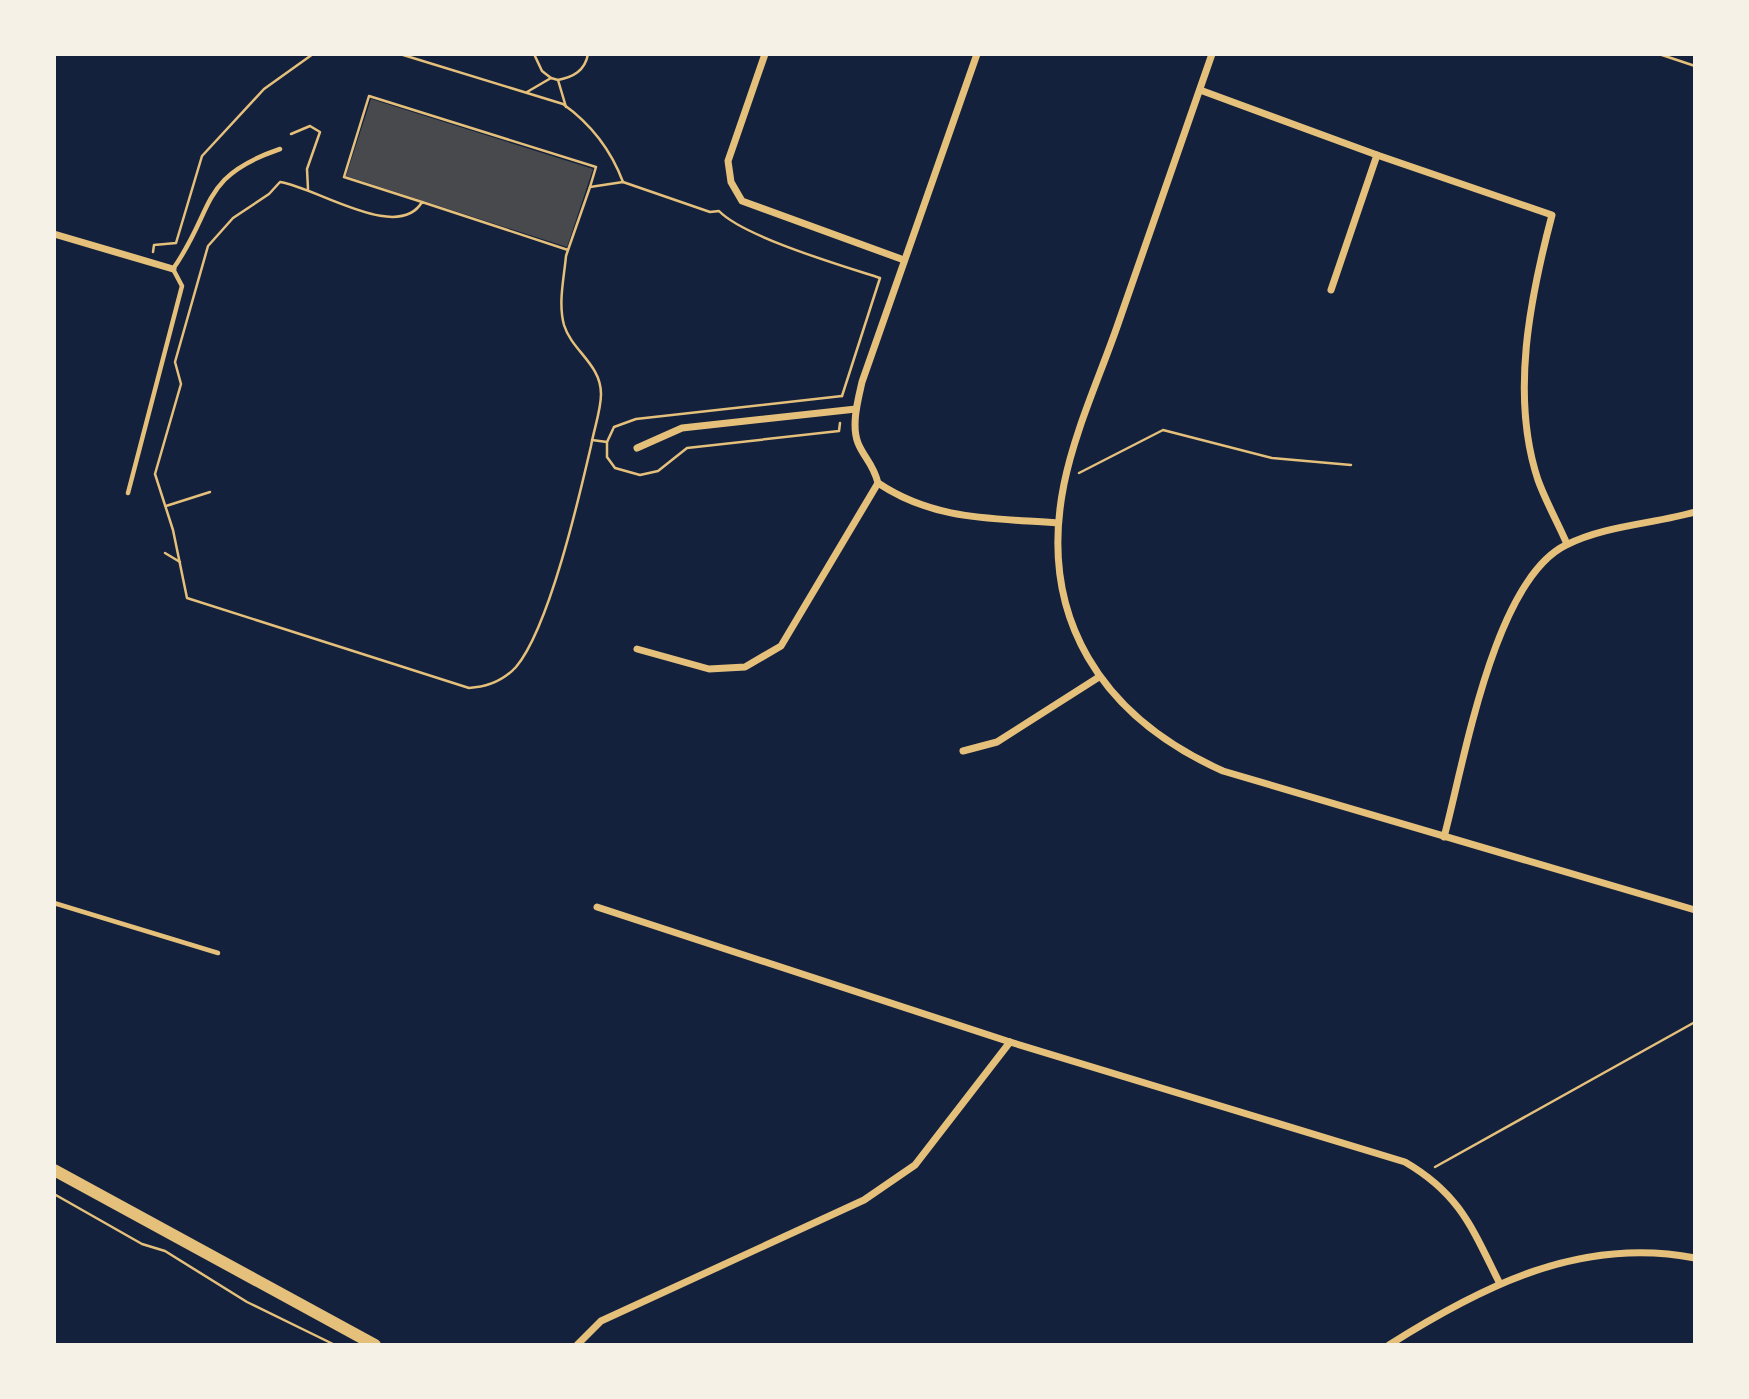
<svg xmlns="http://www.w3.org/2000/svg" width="1749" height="1399" font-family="Figtree,sans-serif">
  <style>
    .building { fill: #48494c }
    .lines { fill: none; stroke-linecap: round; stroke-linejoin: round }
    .path { stroke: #e5c07b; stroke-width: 2.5 }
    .service { stroke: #e5c07b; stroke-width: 4.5 }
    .minor { stroke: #e5c07b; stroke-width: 7 }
    .tertiary { stroke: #e5c07b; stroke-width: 12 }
  </style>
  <rect width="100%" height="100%" fill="#14213d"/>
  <polygon class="building" points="371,99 593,169 567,247 346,176"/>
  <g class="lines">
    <g class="path">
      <path d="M400 54 563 104C591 124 611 150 623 182"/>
      <polyline points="534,54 542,71 551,78"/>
      <polyline points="1659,54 1695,66"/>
      <path d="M558 80C573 77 585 71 588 54"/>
      <polyline points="527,92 551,78 558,80 566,107"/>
      <polyline points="291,134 310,126 320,132 307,169 308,189"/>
      <polyline points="422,202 344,177 369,96 596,167 590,187"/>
      <path d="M568 250 422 202C398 243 316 187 280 182L269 194 233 218 208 246 175 362 181 384 155 474 173 530 187 598 469 688C487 687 504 680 516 667 549 628 579 498 591 446 594 429 601 410 601 394 601 364 572 351 564 325 558 303 564 278 566 256L568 250 590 187 623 182 710 212 719 211C744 237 843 266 880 278L842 396"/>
      <polyline points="153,252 154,245 176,243 202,156 264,89 313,54"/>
      <polyline points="592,440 607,442 614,427 636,419 842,396"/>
      <polyline points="607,442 607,457 615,468 640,475 658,471 687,448 839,431 840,423"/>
      <polyline points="1079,473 1163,430 1272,458 1351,465"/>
      <polyline points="166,506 210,492"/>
      <polyline points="165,553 180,562"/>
      <polyline points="1435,1167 1695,1022"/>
      <polyline points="54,1194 142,1244 165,1251 247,1302 335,1345"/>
    </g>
    <g class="service">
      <path d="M128 493 182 286 173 269C216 208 198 177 280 149"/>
      <polyline points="54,903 218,953"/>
    </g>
    <g class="minor">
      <polyline points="765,54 728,161 731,182 742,201 904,260"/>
      <path d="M977 54 862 382C858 400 851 425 858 443 864 458 873 463 878 483 935 521 992 518 1058 523"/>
      <path d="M1212 54C1181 144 1149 234 1118 324 1100 376 1075 430 1064 484 1037 618 1102 717 1223 771L1695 910"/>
      <path d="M1200 90 1377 155 1552 215C1530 298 1510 396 1538 480 1546 502 1558 523 1567 544"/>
      <polyline points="54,234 173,269"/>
      <polyline points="1331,290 1377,155"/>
      <polyline points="637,448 682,428 856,409"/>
      <polyline points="637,649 709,669 745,667 781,646 878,483"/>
      <polyline points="963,751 997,742 1099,677"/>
      <path d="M1444 837C1464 763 1494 580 1566 545 1606 525 1653 524 1695 512"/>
      <path d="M597 907 1010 1042 1405 1162C1460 1194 1472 1228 1499 1282"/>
      <polyline points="577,1345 601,1321 864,1200 915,1165 1010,1042"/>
      <path d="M1389 1345C1482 1286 1581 1236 1695 1258"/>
    </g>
    <polyline class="tertiary" points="54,1170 375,1345"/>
  </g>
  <rect width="1749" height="1399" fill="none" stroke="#f6f1e7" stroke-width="112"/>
</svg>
